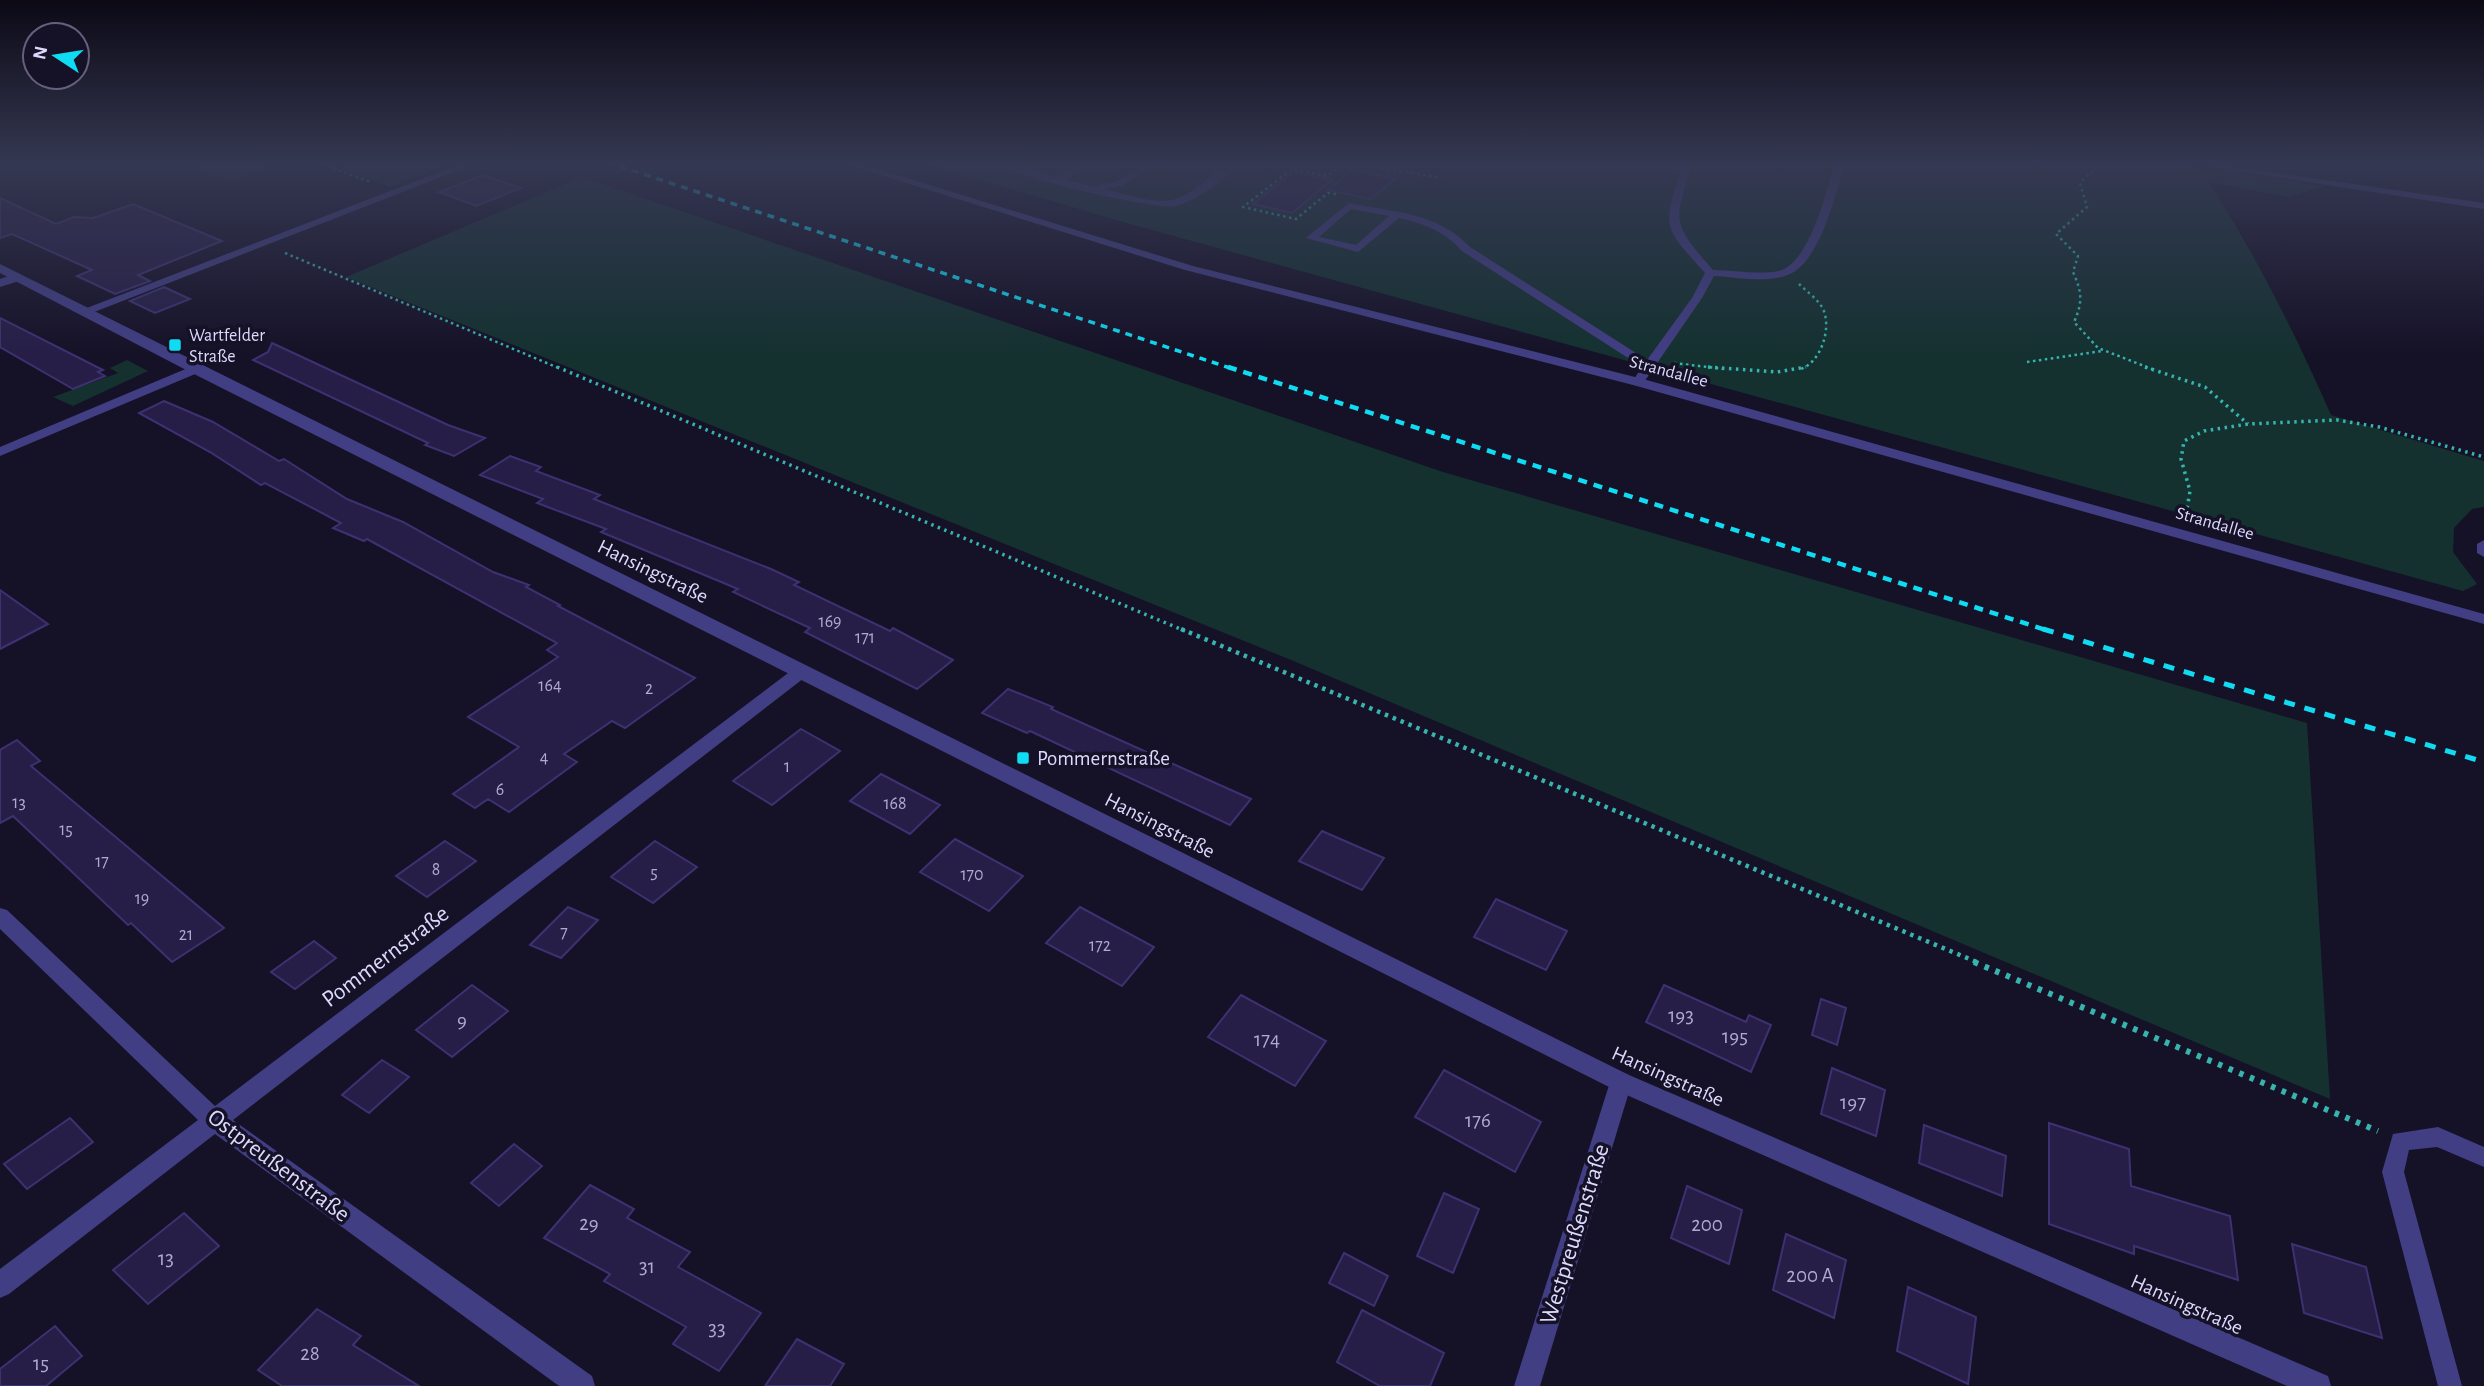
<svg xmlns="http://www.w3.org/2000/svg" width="2484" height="1386" font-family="'Alegreya Sans',sans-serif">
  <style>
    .green { fill: #143130 }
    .building { fill: #261e47; stroke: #3e3172; stroke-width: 2 }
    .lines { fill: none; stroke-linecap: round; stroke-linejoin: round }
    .path-far3 { stroke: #36b4ad; stroke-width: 2.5; stroke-dasharray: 2.5 3.5; stroke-linecap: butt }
    .path-far2 { stroke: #36b4ad; stroke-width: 3.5; stroke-dasharray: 2.5 4.5; stroke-linecap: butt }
    .path-far1 { stroke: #36b4ad; stroke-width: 4.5; stroke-dasharray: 3.5 5; stroke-linecap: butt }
    .path { stroke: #36b4ad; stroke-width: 6; stroke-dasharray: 4.5 7; stroke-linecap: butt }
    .service { fill: #413e84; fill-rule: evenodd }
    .minor { fill: #413e84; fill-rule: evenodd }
    .tertiary { fill: #413e84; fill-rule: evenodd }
    .rail-far2 { stroke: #0fdcf3; stroke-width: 3.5; stroke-dasharray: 7 6; stroke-linecap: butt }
    .rail-far1 { stroke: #0fdcf3; stroke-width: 4.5; stroke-dasharray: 9 7; stroke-linecap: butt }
    .rail { stroke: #0fdcf3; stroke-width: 5; stroke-dasharray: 11 10; stroke-linecap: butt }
    .poi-dot { fill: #0fdcf3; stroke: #151127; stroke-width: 2.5 }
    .labels { text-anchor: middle; stroke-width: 7; stroke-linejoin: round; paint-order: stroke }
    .far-poi-label { font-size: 18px; fill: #ddd9fd; stroke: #151127; text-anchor: start }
    .far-street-label { font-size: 18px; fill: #ddd9fd; stroke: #151127 }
    .number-label { font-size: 18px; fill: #afaad0 }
    .street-label { font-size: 21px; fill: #ddd9fd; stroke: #151127 }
    .poi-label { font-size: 21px; fill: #ddd9fd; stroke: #151127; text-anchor: start }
    .near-number-label { font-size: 21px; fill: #afaad0 }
    .near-street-label { font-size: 24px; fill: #ddd9fd; stroke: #151127 }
  </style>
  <rect width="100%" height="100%" fill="#151127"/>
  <g class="green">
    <polygon points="183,162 282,162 229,181"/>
    <polygon points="325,162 453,162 390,187"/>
    <path d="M919 162H2167L2324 186 2289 197 2209 182C2256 256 2296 335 2331 415L2484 461V507L2472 509 2454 528 2453 552 2477 584 2463 591 1123 222Z"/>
    <polygon points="582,177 1443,472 2307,723 2330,1099 1291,660 346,277"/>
    <polygon points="127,360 148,371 73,406 53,397 118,373 110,368"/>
  </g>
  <g class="building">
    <polygon points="1352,170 1395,179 1371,199 1328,190"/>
    <polygon points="1294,172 1332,180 1292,213 1253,204"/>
    <polygon points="483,175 521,188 476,206 439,192"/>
    <polygon points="0,198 56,224 74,217 93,218 133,204 222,241 138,275 150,281 115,294 77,276 92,270 12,234 0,238"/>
    <polygon points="164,287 190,299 155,313 130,301"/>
    <polygon points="0,318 103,370 98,372 105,376 73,389 0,347"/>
    <polygon points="272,343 448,425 485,438 454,456 425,445 428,443 253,360 268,352"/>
    <polygon points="164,401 213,422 279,461 284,459 347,499 403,522 493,572 529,585 526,587 560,605 558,606 695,678 625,728 612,721 564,754 577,762 509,812 488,799 475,808 453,794 519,747 468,717 558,657 547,650 557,643 367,539 364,541 333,528 341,523 265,483 261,485 210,452 139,413"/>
    <polygon points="510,456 541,467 536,471 600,495 594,499 771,569 799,582 794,585 890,631 893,628 953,660 917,689 805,632 810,628 733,592 738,589 601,532 606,529 537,503 543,499 480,475"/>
    <polygon points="0,590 48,624 0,649"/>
    <polygon points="1008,689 1053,707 1051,709 1251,799 1230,825 1030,731 1027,733 982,713"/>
    <polygon points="801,729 840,751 772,805 733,781"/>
    <polygon points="17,740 40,761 31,766 224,928 172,962 131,923 128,925 13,816 0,823 0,750"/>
    <polygon points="881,774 940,805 910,834 850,801"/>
    <polygon points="1322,831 1384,858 1362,890 1299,861"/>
    <polygon points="955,839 1023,876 989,911 920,872"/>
    <polygon points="445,841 476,861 427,897 396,876"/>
    <polygon points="655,841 697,867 653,903 611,877"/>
    <polygon points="1496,899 1567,931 1546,970 1474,937"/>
    <polygon points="568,907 598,920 561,958 530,945"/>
    <polygon points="1080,907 1154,947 1122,986 1046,943"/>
    <polygon points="314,941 336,958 295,989 271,972"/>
    <polygon points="472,985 508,1011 452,1057 416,1030"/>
    <polygon points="1664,985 1746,1022 1749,1015 1771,1025 1751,1072 1646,1022"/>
    <polygon points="1241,995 1326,1041 1295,1086 1208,1037"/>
    <polygon points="1821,999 1846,1008 1837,1045 1812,1035"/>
    <polygon points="382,1060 409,1077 369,1113 342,1095"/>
    <polygon points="1832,1068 1885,1090 1876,1136 1821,1114"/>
    <polygon points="1444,1070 1541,1122 1515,1172 1415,1117"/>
    <polygon points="70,1118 93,1142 27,1189 4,1164"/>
    <polygon points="2049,1123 2129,1149 2131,1186 2230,1216 2238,1280 2134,1246 2134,1254 2049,1224"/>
    <polygon points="1924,1125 2006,1156 2002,1196 1919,1163"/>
    <polygon points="514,1144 542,1166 499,1206 471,1183"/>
    <polygon points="590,1185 634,1209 627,1218 690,1252 678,1267 761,1313 719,1371 673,1344 686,1327 604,1281 610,1274 544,1238"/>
    <polygon points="1687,1186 1742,1210 1729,1264 1671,1238"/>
    <polygon points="1444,1193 1479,1209 1453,1273 1417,1256"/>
    <polygon points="184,1213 219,1246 148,1304 113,1270"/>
    <polygon points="1786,1234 1846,1260 1834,1318 1773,1290"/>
    <polygon points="2292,1244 2366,1267 2382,1338 2304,1313"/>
    <polygon points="1344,1253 1388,1276 1374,1306 1329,1283"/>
    <polygon points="1908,1287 1976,1317 1968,1384 1897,1351"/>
    <polygon points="317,1309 361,1336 353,1345 419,1386 282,1386 258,1370"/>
    <polygon points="1362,1310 1444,1353 1430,1386 1380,1386 1337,1362"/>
    <polygon points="55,1326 82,1356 46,1386 0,1386 0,1369"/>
    <polygon points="797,1339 844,1364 830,1386 765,1386"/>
  </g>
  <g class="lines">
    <g class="path-far3">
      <polyline points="316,162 371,182"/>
      <polyline points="1346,162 1441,178"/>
      <path d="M2101 162 2080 183 2087 207 2056 234 2078 256 2073 272C2082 292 2083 302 2074 322L2098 348 2152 369"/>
      <polyline points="1336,194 1328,193 1296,219 1243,207 1292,169 1327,176 1345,162"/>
      <polyline points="285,253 561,369"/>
      <path d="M1799 284C1807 292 1818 299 1823 309 1832 328 1821 362 1801 369"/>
      <polyline points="2027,362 2102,351"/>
      <polyline points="1674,363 1724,369"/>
    </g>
    <g class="path-far2">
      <polyline points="557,367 1185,631"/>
      <polyline points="1708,367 1777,372 1806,367"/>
      <polyline points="2145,367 2205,387 2248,424"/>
      <polyline points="2186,515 2190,491 2181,459 2184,441 2204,431 2248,424 2337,420 2379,427 2484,457"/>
    </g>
    <polyline class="path-far1" points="1181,629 1979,963"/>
    <polyline class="path" points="1974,962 2378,1131"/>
    <g class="service">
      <path d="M987 162H1003L1058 177 1079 162H1090L1066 180 1097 187 1098 185 1116 182 1146 162H1157L1122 186 1104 189C1125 194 1155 205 1176 199 1200 192 1217 162 1243 162 1228 176 1195 203 1175 206 1152 210 1008 175 987 162Z"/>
      <path d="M1659 162H1672L1682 167 1683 162H1693C1674 223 1670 221 1713 270 1734 270 1758 275 1779 271 1810 263 1827 189 1835 162H1845C1836 192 1821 260 1790 274 1768 284 1737 277 1714 276L1702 298 1642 385 1638 386 1632 382 1642 367 1462 251C1444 231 1425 224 1399 218L1358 252 1306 238 1349 203C1393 212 1437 212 1470 247L1647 360 1692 298 1705 273C1666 229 1661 230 1680 173ZM1351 209 1389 216 1356 245 1319 237Z"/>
      <polygon points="2176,162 2201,162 2484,203 2484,209"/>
      <polygon points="2484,540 2484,557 2477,553 2477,544"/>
      <polygon points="2438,1127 2484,1147 2484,1167 2437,1147 2409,1150 2404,1172 2462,1386 2438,1386 2382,1172 2393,1134"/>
    </g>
    <g class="minor">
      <polygon points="465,162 480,162 89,314 79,311"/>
      <polygon points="839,162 855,162 1193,266 1643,379 2484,614 2484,624 1633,385 1185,270"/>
      <polygon points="18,273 24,277 22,280 0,287 0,279"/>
      <polygon points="195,365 200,366 200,372 0,456 0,447"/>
      <polygon points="802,665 808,667 811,671 808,675 233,1120 592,1376 595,1386 559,1386 215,1134 9,1294 0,1298 0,1269 198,1120 0,929 0,908 7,910 215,1106 796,667"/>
      <polygon points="1621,1072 1629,1075 1632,1082 1540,1386 1514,1386 1610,1082 1613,1075"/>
    </g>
    <polygon class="tertiary" points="0,264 1629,1075 2328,1376 2331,1386 2287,1386 1613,1089 190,372 0,273"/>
    <polyline class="rail-far2" points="607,162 1233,369"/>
    <polyline class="rail-far1" points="1228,367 2049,631"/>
    <polyline class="rail" points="2043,629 2484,762"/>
  </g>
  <linearGradient id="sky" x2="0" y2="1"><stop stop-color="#0c0915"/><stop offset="0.46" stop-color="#353852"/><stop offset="1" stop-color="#353852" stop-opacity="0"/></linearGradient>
  <rect width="2484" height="356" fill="url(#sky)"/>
  <g class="poi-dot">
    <rect x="168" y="338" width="14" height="14" rx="3.5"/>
    <rect x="1016" y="751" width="14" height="14" rx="3.5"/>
  </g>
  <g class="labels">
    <g class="far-poi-label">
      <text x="189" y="341">Wartfelder<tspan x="189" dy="21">Straße</tspan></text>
    </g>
    <g class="far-street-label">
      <text transform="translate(1669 371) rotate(15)" y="6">Strandallee</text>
      <text transform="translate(2215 523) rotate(16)" y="6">Strandallee</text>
    </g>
    <g class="number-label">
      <text x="830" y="627">169</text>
      <text x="865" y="643">171</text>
      <text x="550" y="691">164</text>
      <text x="649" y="694">2</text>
      <text x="544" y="763">4</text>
      <text x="787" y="772">1</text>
      <text x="500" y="795">6</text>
      <text x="19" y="808">13</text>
      <text x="895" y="809">168</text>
      <text x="66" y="835">15</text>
      <text x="102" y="867">17</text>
      <text x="436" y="875">8</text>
      <text x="654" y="878">5</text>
      <text x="972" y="880">170</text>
      <text x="142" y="904">19</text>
      <text x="564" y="938">7</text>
      <text x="186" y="940">21</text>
      <text x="1100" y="951">172</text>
    </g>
    <g class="street-label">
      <text transform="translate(653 571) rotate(26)" y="7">Hansingstraße</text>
      <text transform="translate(1160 825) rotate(27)" y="7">Hansingstraße</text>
      <text transform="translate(1668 1076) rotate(24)" y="7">Hansingstraße</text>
      <text transform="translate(2187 1304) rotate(24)" y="7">Hansingstraße</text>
    </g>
    <g class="poi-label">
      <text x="1037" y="765">Pommernstraße</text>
    </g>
    <g class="near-number-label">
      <text x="1681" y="1022">193</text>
      <text x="462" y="1027">9</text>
      <text x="1735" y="1043">195</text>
      <text x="1267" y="1046">174</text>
      <text x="1853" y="1109">197</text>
      <text x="1478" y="1127">176</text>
      <text x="589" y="1230">29</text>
      <text x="1707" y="1231">200</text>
      <text x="166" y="1265">13</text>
      <text x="647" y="1273">31</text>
      <text x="1810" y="1282">200 A</text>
      <text x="717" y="1335">33</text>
      <text x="310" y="1360">28</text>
      <text x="41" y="1370">15</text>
    </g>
    <g class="near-street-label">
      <text transform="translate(385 956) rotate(-37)" y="8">Pommernstraße</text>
      <text transform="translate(279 1165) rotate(37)" y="8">Ostpreußenstraße</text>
      <text transform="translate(1574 1234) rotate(-73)" y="8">Westpreußenstraße</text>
    </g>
  </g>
  <g transform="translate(56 56) rotate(282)"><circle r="33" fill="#151127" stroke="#65617d" stroke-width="2"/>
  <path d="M0-5L12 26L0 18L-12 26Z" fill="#0fdcf3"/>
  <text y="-10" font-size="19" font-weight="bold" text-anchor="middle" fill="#ddd9fd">N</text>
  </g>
</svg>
